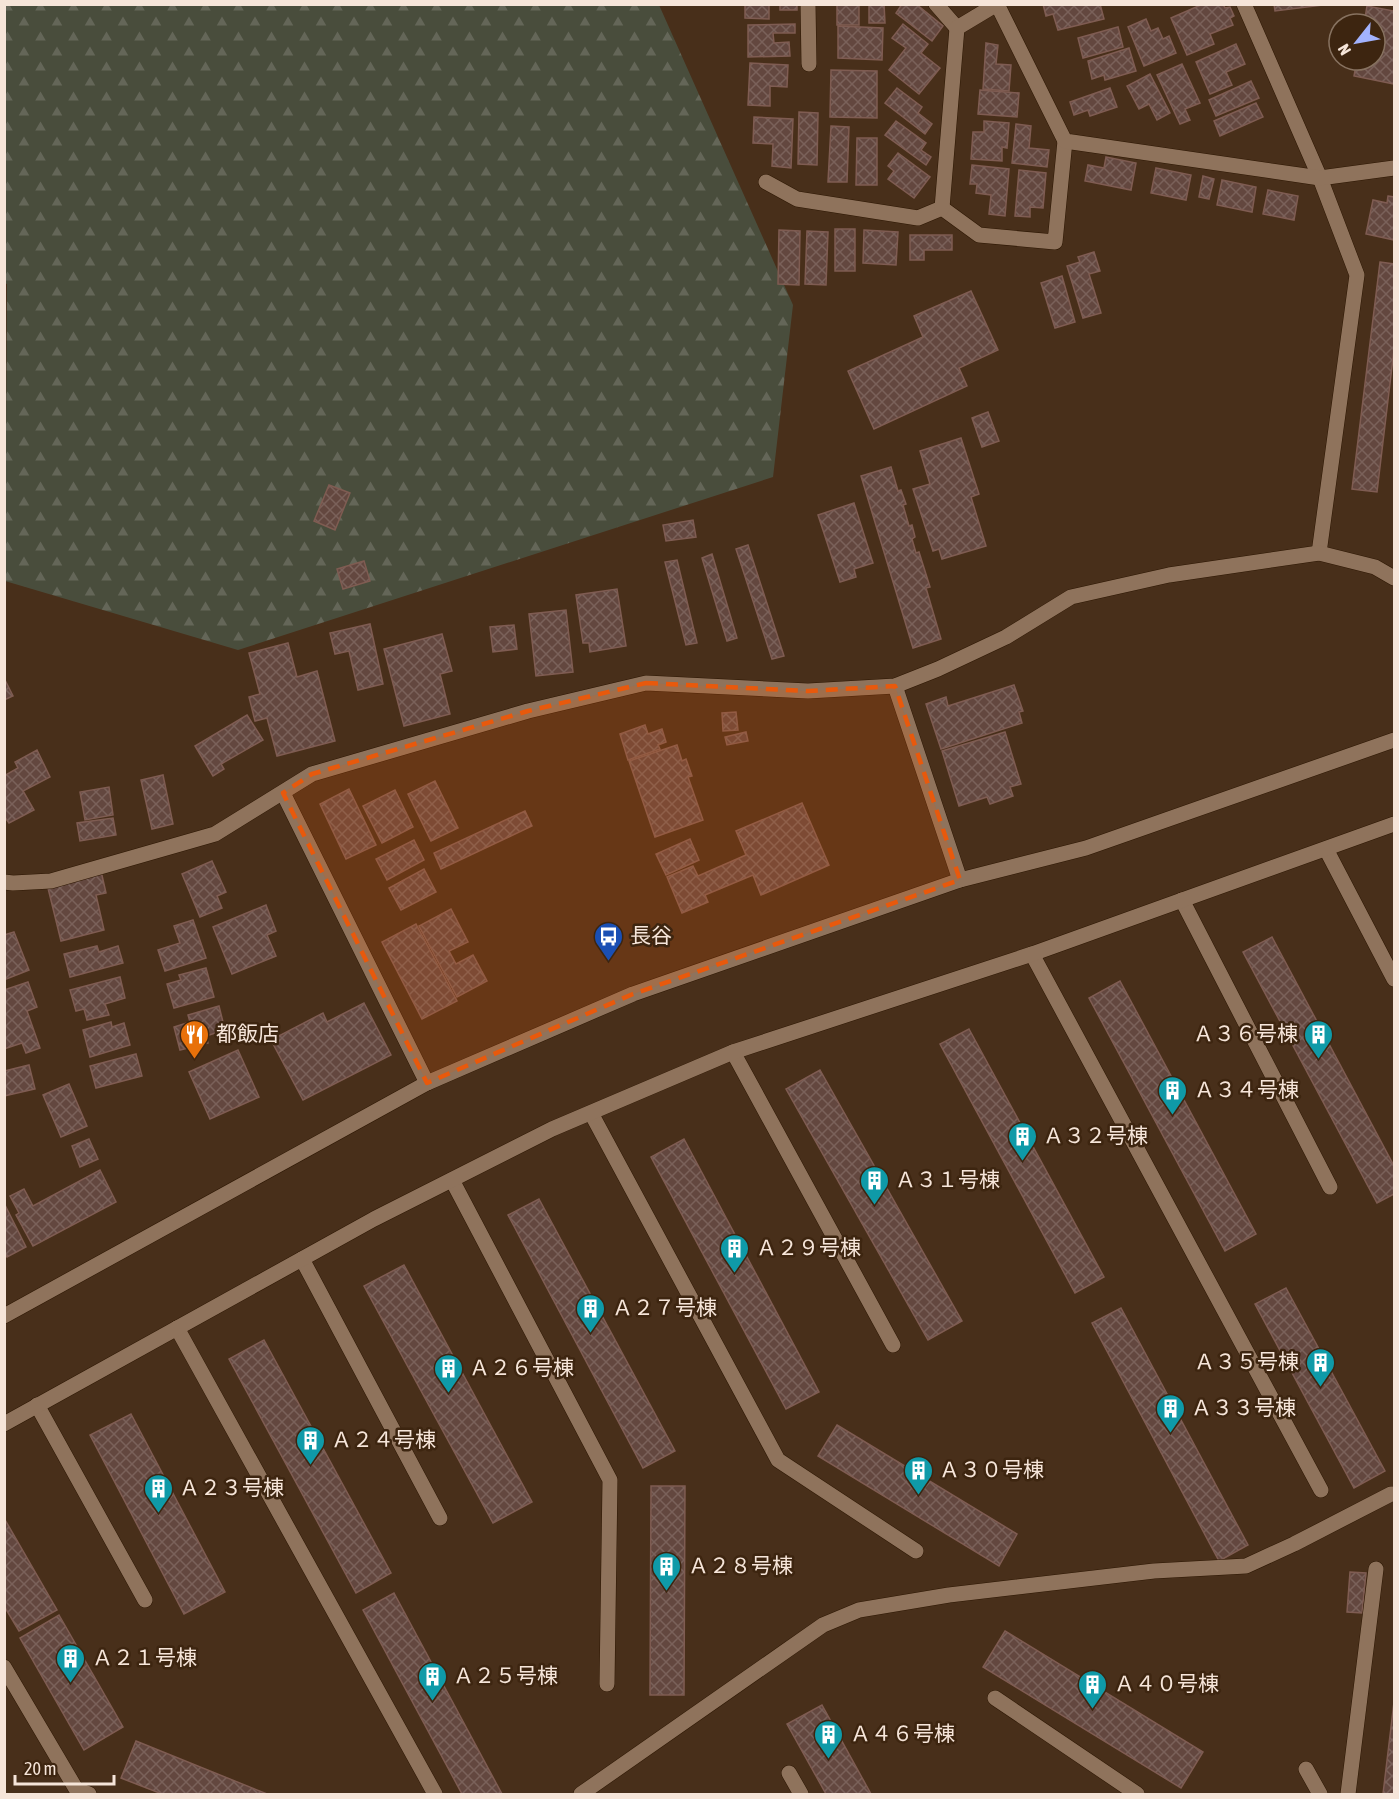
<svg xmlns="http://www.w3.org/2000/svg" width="1399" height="1799" font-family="'Asap Condensed','Noto Sans JP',sans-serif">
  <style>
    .forest { fill: url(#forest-firs) }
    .building { fill: url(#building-cross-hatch); stroke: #7f5c52; stroke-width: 1.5 }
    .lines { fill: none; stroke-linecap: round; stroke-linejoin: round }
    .service-casing { stroke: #2d1703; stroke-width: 16 }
    .minor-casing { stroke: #2d1703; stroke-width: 16 }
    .tertiary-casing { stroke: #2d1703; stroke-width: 16 }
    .service { stroke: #8f735c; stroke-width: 15 }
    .minor { stroke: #8f735c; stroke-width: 15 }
    .tertiary { stroke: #8f735c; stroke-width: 15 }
    .marked { fill: #e8590c; fill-opacity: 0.2; stroke: #e8590c; stroke-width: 4.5; stroke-dasharray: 12 8; stroke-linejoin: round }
    .labels { text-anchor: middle; stroke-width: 5; stroke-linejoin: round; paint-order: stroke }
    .poi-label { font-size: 21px; fill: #f6e5d9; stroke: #3d2510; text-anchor: start }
  </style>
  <defs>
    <pattern id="forest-firs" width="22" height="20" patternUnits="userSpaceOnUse" patternTransform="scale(1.5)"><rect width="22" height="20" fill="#494d3c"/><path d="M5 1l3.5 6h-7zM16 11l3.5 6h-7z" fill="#646658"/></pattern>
    <pattern id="building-cross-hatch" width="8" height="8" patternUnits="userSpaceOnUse" patternTransform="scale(1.5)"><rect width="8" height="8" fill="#63473f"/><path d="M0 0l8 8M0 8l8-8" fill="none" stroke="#7a615a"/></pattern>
  </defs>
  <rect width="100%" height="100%" fill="#482f1a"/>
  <polygon class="forest" points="4,5 659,5 793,305 773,477 238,650 5,581 7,284 4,283"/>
  <g class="building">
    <polygon points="745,4 769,4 769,19 745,18"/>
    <rect x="780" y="4" width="17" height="6"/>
    <rect x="837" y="4" width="22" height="21"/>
    <polygon points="869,4 884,4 885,23 869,23"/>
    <polygon points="902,4 916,4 943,26 932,41 896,13"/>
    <polygon points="1043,4 1100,4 1104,19 1058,30 1053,14 1046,16"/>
    <polygon points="1203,4 1223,4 1225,8 1230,7 1234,16 1230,18 1233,25 1210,34 1214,44 1187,55 1171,18"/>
    <polygon points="1274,4 1331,4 1275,11"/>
    <polygon points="1367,6 1394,11 1394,84 1354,76 1357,60 1375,60 1375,24 1364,24"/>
    <polygon points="1146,19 1151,31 1158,28 1163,39 1169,36 1176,53 1144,66 1128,27"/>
    <polygon points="795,24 795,33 773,33 774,43 789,42 790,56 748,57 748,25"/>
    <polygon points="903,24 928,44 921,53 940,68 919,94 889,70 906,48 892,38"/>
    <polygon points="838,26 883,28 882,60 838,58"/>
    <polygon points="1118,27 1123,47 1083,58 1078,38"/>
    <polygon points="986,43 998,45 996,64 1011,65 1009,91 983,89"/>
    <polygon points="1236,44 1245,64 1226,72 1232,85 1210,94 1196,62"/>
    <polygon points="1129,48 1136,71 1105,80 1104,75 1092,79 1088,61"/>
    <polygon points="750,63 788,65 787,87 770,86 770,106 748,105"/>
    <polygon points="1182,64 1200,103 1185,109 1190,120 1180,124 1157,75"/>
    <polygon points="831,70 877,71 877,118 830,117"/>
    <polygon points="1150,74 1170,113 1157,120 1149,104 1139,109 1127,86"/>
    <polygon points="1251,81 1259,98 1216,116 1209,100"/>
    <polygon points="897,88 922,107 918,113 932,124 925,134 885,103"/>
    <polygon points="1110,88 1117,107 1090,116 1088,110 1074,115 1070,102"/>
    <polygon points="980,90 1019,93 1017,117 978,114"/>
    <polygon points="1256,103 1263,117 1220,136 1214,121"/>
    <polygon points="799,112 818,113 817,165 798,164"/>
    <polygon points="754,117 793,119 791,168 772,166 773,144 753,143"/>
    <polygon points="896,121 926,143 921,150 931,157 926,165 885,135"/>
    <polygon points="984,121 1009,123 1007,148 1002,147 1002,161 971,159 973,132 984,132"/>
    <polygon points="1016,124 1031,126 1029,148 1049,150 1047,167 1012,163"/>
    <polygon points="831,126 849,127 847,182 828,182"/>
    <polygon points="857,138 877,138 877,185 856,185"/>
    <polygon points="898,153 930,177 914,198 888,179 894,171 888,166"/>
    <polygon points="1106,157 1136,163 1131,190 1085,181 1088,165 1104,168"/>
    <polygon points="972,165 1009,169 1005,216 989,214 991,195 976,193 977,184 970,184"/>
    <polygon points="1156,168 1191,175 1186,200 1151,193"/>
    <polygon points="1019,170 1046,173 1043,208 1030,207 1030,217 1015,216"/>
    <polygon points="1203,176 1214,179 1209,199 1199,197"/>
    <polygon points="1222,180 1256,187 1252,212 1217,205"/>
    <polygon points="1268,190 1298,196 1294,220 1263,214"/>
    <polygon points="1388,196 1394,197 1394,240 1366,234 1373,200 1387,203"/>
    <rect x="835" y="229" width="20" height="42"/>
    <polygon points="779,230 800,231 799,285 778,284"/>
    <polygon points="864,230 898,232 896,265 863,263"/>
    <polygon points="807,231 828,232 826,285 805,284"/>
    <polygon points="910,235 952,235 952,250 924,250 924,260 910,260"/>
    <polygon points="1094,252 1100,271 1089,274 1101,313 1083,318 1067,266 1080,262 1078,257"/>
    <polygon points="1380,262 1394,264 1394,350 1377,492 1352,489"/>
    <polygon points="1062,276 1075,322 1055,328 1041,283"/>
    <polygon points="971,291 998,350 959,368 967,386 874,429 848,371 923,337 914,316"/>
    <polygon points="988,412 999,441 982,447 972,418"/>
    <polygon points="961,438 979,494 971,497 986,546 942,559 939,549 933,551 913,489 930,484 920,451"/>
    <polygon points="891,467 898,491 901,490 906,504 903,505 909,526 912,525 915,537 912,539 916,553 919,552 930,587 926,588 941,639 913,648 861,476"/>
    <polygon points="329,485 350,493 335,530 314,521"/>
    <polygon points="854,503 873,563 854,569 856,577 840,582 818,515"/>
    <polygon points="693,520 696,537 666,541 663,525"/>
    <polygon points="748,545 784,656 772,659 736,549"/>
    <polygon points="712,554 737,638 727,641 702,558"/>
    <polygon points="677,560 697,643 686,645 665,562"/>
    <polygon points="364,561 370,581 343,589 337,569"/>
    <polygon points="617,589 626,646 590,652 589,643 583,643 576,595"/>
    <polygon points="566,610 573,672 536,676 529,614"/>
    <polygon points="370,624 383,684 358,690 349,651 335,654 330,633"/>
    <polygon points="514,625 517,649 493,652 490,627"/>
    <polygon points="442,634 452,671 440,674 450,714 404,726 384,649"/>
    <polygon points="288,643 297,677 317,671 335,741 277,756 267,718 255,721 249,697 260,694 249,653"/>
    <polygon points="4,678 13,696 4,700"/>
    <polygon points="1014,685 1023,711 1019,712 1022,723 941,749 926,704 946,697 948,706"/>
    <polygon points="736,712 738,730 723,731 722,713"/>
    <polygon points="247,715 263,740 221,764 224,769 213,776 195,746"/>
    <polygon points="645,725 648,734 662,729 666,742 658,745 660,749 628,760 620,734"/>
    <polygon points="746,732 748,741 727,745 725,737"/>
    <polygon points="1005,732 1021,784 1010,787 1013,796 990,804 987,797 959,806 942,751"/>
    <polygon points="677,745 682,761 686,759 692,776 688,777 703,820 655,837 629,761"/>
    <polygon points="37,750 50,777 23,791 34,810 9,823 4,816 4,776 18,768 15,762"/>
    <polygon points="163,775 173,824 152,829 141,780"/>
    <polygon points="435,781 458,828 431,841 408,794"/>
    <polygon points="109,787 113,815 85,820 80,792"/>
    <polygon points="349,789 376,845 346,859 320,804"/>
    <polygon points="395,790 413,827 382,843 363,806"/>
    <polygon points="802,803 829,865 761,895 753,875 705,895 708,902 682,913 667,877 693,866 698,876 746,855 736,831"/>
    <polygon points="525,811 532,826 441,869 434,853"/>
    <polygon points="113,818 116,835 80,841 77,823"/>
    <polygon points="690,839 699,860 666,875 656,854"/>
    <polygon points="414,840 424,860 387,880 376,859"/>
    <polygon points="212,861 226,892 217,896 222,908 200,917 182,874"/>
    <polygon points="424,869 436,892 401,910 389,888"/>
    <polygon points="101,871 106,893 96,895 104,930 61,941 47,884"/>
    <polygon points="266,905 276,931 267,935 276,956 232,974 213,927"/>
    <polygon points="451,909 468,942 449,951 456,964 473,955 487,981 457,997 419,926"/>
    <polygon points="193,920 206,958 165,971 158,950 180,943 174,926"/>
    <polygon points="416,924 457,1001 422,1019 382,942"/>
    <polygon points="14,932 29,970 4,980 4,935"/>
    <polygon points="1272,937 1394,1166 1394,1194 1377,1203 1243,952"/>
    <polygon points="97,946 99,952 118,946 123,963 70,977 64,954"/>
    <polygon points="206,968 214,997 174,1008 167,984 181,980 179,975"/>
    <polygon points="120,977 125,998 105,1004 109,1015 87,1020 84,1009 76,1011 70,990"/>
    <polygon points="1120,981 1256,1234 1225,1251 1089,998"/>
    <polygon points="28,982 37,1007 27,1011 40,1048 26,1053 22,1043 4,1049 4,990"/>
    <polygon points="364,1003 391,1055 303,1100 271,1040 323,1013 327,1022"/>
    <polygon points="219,1006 225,1030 206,1036 208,1043 180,1050 174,1027 190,1022 188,1015"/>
    <polygon points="111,1022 112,1027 124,1023 130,1045 90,1057 83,1030"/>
    <polygon points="969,1029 1104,1277 1075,1293 940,1044"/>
    <polygon points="238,1050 259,1097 210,1119 189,1072"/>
    <polygon points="136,1054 142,1076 96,1088 90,1066"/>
    <polygon points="29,1065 35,1089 4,1096 4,1071"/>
    <polygon points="820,1070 962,1321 928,1340 786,1089"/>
    <polygon points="69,1084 87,1126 61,1137 43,1095"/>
    <polygon points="89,1139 98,1159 80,1167 72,1146"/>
    <polygon points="684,1139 819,1392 786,1409 651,1157"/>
    <polygon points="100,1170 116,1202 33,1246 16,1215 19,1213 10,1196 24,1189 33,1206"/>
    <polygon points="539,1199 675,1451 643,1468 508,1215"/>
    <polygon points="6,1207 26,1247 7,1257 4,1252"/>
    <polygon points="404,1265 532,1502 493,1523 364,1286"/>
    <polygon points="1286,1288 1385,1471 1354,1488 1255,1304"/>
    <polygon points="1121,1308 1248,1545 1219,1561 1092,1323"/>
    <polygon points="264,1340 391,1573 356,1593 229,1359"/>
    <polygon points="131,1414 225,1592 184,1614 90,1435"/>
    <polygon points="837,1425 1017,1534 999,1566 818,1456"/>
    <polygon points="651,1486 685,1486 684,1695 650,1695"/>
    <polygon points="4,1518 57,1610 19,1631 4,1606"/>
    <polygon points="1350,1572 1366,1573 1362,1613 1347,1612"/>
    <polygon points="394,1593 502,1794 462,1794 363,1610"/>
    <polygon points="59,1615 123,1727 84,1750 20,1638"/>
    <polygon points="1005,1631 1203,1752 1181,1788 983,1667"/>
    <polygon points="1394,1702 1394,1794 1383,1794"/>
    <polygon points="822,1705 871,1794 826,1794 787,1724"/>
    <polygon points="136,1741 267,1794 162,1794 121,1778"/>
  </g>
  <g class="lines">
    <defs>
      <polyline id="service" points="581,1794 823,1625 859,1610 949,1595 1154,1571 1246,1566 1294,1544 1391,1494 1394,1494"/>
      <g id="minor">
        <polyline points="808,4 809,64"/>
        <polyline points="936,4 957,28"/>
        <polyline points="1244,4 1320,178 1357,275 1319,553"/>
        <polyline points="766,182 797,199 918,218 942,208 979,235 1055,242 1065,141"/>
        <polyline points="942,208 957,28 997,4 1065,141 1320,178 1394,168"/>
        <polyline points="895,686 960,880"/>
        <polyline points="283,793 427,1083"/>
        <polyline points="1326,849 1394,979"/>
        <polyline points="4,882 13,883 51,881 215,834 312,774 528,711 646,683 808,691 895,686 938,669 1006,637 1071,597 1169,575 1319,553 1375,567 1394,578"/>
        <polyline points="1182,900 1330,1187"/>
        <polyline points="1032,954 1321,1490"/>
        <polyline points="733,1052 893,1345"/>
        <polyline points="591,1113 778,1460 916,1551"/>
        <polyline points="452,1180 610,1480 607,1684"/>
        <polyline points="302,1259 440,1518"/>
        <polyline points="177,1328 435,1794"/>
        <polyline points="37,1405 145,1600"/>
        <polyline points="4,1424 374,1219 552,1129 733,1052 1032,954 1394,824"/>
        <polyline points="4,1667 76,1789 89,1794"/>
        <polyline points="995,1698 1137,1794"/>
        <polyline points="1306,1769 1320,1794"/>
        <polyline points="789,1773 801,1794"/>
        <polyline points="1348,1794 1376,1569"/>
      </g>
      <polyline id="tertiary" points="4,1316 427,1083 633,994 960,880 1086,848 1394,740"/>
    </defs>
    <use href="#service" class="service-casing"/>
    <use href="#minor" class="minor-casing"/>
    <use href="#tertiary" class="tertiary-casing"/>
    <use href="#service" class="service"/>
    <use href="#minor" class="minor"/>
    <use href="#tertiary" class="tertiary"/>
  </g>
  <path class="marked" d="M646 683 808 691 895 686 960 880 633 994 427 1083 283 793 312 774 528 711Z"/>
  <defs>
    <symbol id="bus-pin" viewBox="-11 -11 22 30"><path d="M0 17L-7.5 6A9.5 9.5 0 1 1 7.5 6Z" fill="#1a4fb4" stroke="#3d2510"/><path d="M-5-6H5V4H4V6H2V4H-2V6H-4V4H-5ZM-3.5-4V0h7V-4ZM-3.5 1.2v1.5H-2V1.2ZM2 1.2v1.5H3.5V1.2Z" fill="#fff"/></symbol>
    <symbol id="restaurant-pin" viewBox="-11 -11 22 30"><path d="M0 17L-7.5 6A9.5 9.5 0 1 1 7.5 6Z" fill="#e8710a" stroke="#3d2510"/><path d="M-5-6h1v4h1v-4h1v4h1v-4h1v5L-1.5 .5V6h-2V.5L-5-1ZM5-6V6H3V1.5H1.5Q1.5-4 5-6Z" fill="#fff"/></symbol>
    <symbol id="building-pin" viewBox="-11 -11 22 30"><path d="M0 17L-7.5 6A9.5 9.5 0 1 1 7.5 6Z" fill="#0f9aa8" stroke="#3d2510"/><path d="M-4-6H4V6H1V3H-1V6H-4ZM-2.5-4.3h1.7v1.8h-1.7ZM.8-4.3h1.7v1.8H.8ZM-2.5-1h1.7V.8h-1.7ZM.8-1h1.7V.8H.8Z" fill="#fff"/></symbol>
  </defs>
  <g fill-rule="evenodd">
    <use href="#bus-pin" x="592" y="920" width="33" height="45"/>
    <use href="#restaurant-pin" x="178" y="1018" width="33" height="45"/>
    <use href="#building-pin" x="1302" y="1018" width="33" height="45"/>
    <use href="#building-pin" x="1156" y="1074" width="33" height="45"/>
    <use href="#building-pin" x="1006" y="1120" width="33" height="45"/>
    <use href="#building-pin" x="858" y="1164" width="33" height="45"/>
    <use href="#building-pin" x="718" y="1232" width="33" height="45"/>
    <use href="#building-pin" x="574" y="1292" width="33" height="45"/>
    <use href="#building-pin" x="1304" y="1346" width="33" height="45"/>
    <use href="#building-pin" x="432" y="1352" width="33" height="45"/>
    <use href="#building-pin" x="1154" y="1392" width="33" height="45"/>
    <use href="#building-pin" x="294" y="1424" width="33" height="45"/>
    <use href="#building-pin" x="902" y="1454" width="33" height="45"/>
    <use href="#building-pin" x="142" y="1472" width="33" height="45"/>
    <use href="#building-pin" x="650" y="1550" width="33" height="45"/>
    <use href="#building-pin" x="54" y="1642" width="33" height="45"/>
    <use href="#building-pin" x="416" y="1660" width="33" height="45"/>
    <use href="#building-pin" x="1076" y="1668" width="33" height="45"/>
    <use href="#building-pin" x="812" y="1718" width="33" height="45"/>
  </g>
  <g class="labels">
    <g class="poi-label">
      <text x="630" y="943">長谷</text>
      <text x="216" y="1041">都飯店</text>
      <text x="1298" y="1041" text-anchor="end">Ａ３６号棟</text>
      <text x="1194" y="1097">Ａ３４号棟</text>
      <text x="1043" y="1143">Ａ３２号棟</text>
      <text x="895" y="1187">Ａ３１号棟</text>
      <text x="756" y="1255">Ａ２９号棟</text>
      <text x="612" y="1315">Ａ２７号棟</text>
      <text x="1299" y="1369" text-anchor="end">Ａ３５号棟</text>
      <text x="469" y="1375">Ａ２６号棟</text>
      <text x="1191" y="1415">Ａ３３号棟</text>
      <text x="331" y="1447">Ａ２４号棟</text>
      <text x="939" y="1477">Ａ３０号棟</text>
      <text x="179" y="1495">Ａ２３号棟</text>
      <text x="688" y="1573">Ａ２８号棟</text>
      <text x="92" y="1665">Ａ２１号棟</text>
      <text x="453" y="1683">Ａ２５号棟</text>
      <text x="1114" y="1691">Ａ４０号棟</text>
      <text x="850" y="1741">Ａ４６号棟</text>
    </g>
  </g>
  <rect width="1399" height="1799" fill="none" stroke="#f6e5d9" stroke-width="12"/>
  <g transform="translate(1357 42) rotate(239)"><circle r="28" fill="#3d2510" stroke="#877260" stroke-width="1.5"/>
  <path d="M0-4.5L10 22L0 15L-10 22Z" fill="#a2b2fd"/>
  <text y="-9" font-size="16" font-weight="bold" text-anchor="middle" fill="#f6e5d9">N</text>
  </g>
  <path d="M15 1775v9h99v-9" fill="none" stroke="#f6e5d9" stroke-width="3"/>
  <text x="24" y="1775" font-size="18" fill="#f6e5d9" stroke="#3d2510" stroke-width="4.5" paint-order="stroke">20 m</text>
</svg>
